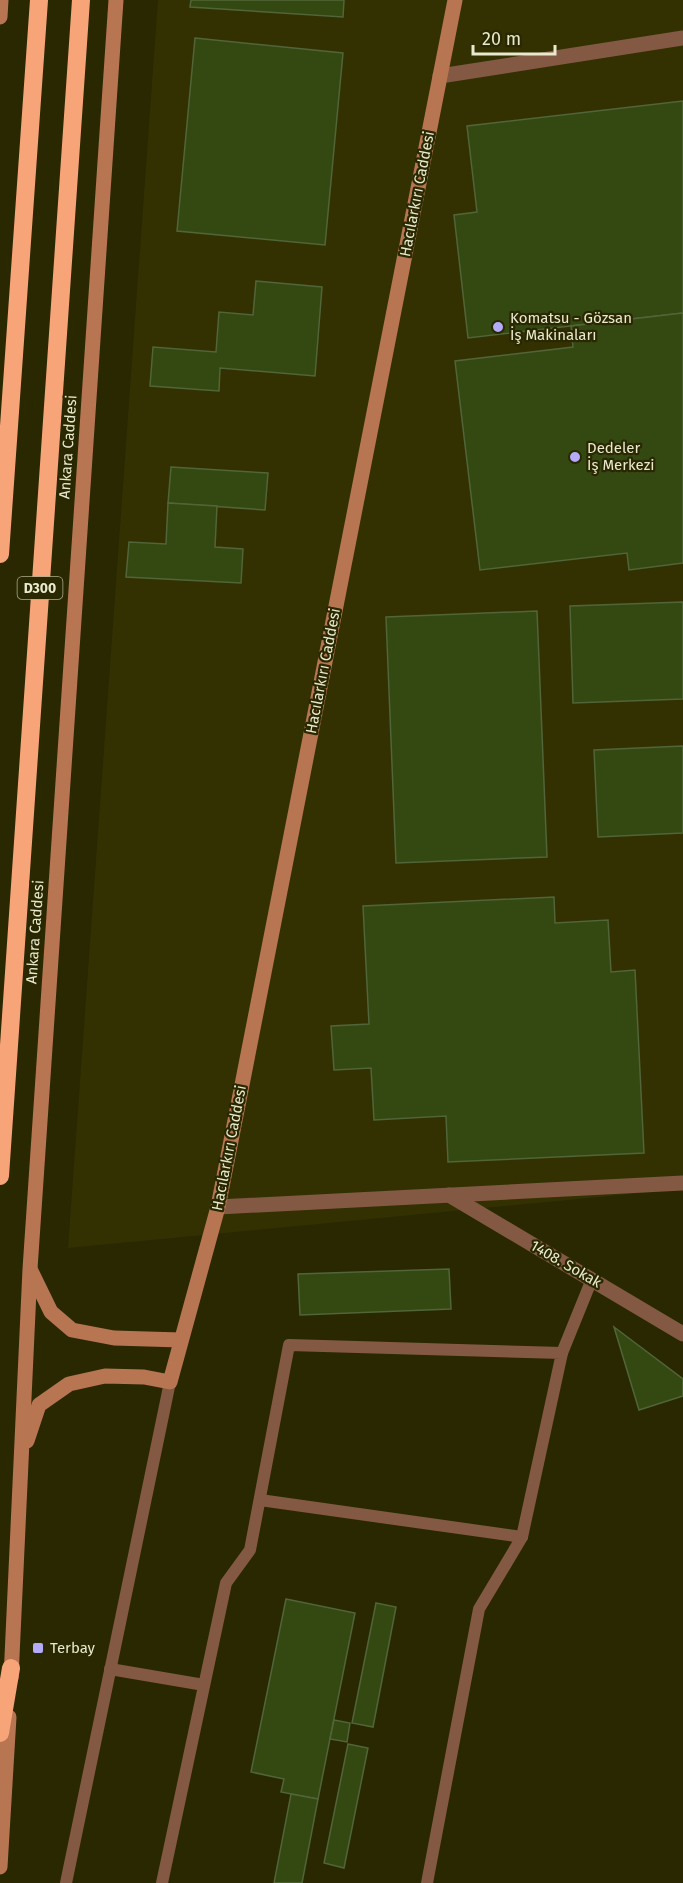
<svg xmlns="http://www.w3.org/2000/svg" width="683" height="1883" font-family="'Fira Sans',sans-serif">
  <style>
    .built { fill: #333101 }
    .building { fill: #344812; stroke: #516538; stroke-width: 1.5 }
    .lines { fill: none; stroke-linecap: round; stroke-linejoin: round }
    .lane { stroke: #835944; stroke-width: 12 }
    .street { stroke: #835944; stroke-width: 15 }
    .secondary { stroke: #b77552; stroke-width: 15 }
    .highway { stroke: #f7a479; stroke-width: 18 }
    .poi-dot { fill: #b4acf9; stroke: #292801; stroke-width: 2 }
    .labels { text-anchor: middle; stroke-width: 4.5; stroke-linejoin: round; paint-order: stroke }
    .shield { fill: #292801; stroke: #afaf90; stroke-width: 1.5 }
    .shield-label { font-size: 14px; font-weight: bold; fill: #e8e9ce }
    .street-label { font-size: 15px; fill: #e8e9ce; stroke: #292801 }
    .poi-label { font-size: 15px; fill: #e8e9ce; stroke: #292801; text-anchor: start }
  </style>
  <rect width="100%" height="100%" fill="#292801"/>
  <polygon class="built" points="158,0 683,0 683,1189 68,1248"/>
  <g class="building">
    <polygon points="191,0 344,0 343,17 190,7"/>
    <polygon points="195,38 343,53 325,245 177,231"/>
    <polygon points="683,101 683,313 468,338 454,215 477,212 467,126"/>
    <polygon points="256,281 322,287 315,376 220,368 219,391 150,386 153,347 216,352 219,312 253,315"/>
    <polygon points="683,313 683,563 629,570 627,553 480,570 455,361 573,347 571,326"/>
    <polygon points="171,467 268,473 265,510 168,503"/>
    <polygon points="168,503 217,506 215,547 243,549 241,583 126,577 129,542 166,544"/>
    <polygon points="683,602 683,699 573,703 570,606"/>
    <polygon points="537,611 547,857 396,863 386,617"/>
    <polygon points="683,746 683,833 598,837 594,750"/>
    <polygon points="554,897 555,923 608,920 611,972 635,970 644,1153 448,1162 446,1116 374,1120 371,1068 334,1070 331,1026 369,1024 363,906"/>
    <polygon points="449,1269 451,1309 300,1315 298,1274"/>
    <polygon points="614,1327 683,1379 683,1396 639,1410"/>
    <polygon points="286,1599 355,1613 318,1799 281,1792 284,1779 251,1772"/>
    <polygon points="376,1603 396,1607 373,1727 352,1723"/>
    <polygon points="334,1720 350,1723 347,1742 330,1739"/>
    <polygon points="348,1744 368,1748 344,1868 324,1863"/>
    <polygon points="291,1794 318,1799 302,1883 274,1883"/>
  </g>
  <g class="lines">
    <g class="lane">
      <polyline points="562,1353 592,1279"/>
      <polyline points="260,1500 522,1537"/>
      <polyline points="110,1669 204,1685"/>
      <polyline points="66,1883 170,1382"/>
      <polyline points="162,1883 226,1583 250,1550 289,1345 562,1353 522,1537 479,1609 427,1883"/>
    </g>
    <g class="street">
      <polyline points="440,76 683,38"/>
      <polyline points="449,1195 683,1334"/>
      <polyline points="218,1207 683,1183"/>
    </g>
    <g class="secondary">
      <polyline points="0,17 1,0"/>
      <polyline points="31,1271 51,1312 72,1330 114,1338 181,1340"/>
      <polyline points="27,1441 39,1405 69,1384 105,1376 144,1377 170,1382 218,1207 455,0"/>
      <polyline points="11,1678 30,1269 116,0"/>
      <polyline points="0,1867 9,1717"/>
    </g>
    <g class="highway">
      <polyline points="0,554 39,0"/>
      <polyline points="0,1176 81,0"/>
      <polyline points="0,1733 11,1668"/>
    </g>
  </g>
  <g class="poi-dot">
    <circle cx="498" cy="327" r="6"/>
    <circle cx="575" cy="457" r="6"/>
    <rect x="32" y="1642" width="12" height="12" rx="3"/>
  </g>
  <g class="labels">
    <rect class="shield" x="17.5" y="577" width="45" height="22" rx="4.5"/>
    <g class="shield-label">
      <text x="40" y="593">D300</text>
    </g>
    <g class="street-label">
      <text transform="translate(417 194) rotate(-79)" y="5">Hacılarkırı Caddesi</text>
      <text transform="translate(68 447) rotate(-86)" y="5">Ankara Caddesi</text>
      <text transform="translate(323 671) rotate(-79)" y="5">Hacılarkırı Caddesi</text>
      <text transform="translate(35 932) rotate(-86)" y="5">Ankara Caddesi</text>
      <text transform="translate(229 1148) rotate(-79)" y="5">Hacılarkırı Caddesi</text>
      <text transform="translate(566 1264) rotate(30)" y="5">1408. Sokak</text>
    </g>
    <g class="poi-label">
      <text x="510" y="323">Komatsu - Gözsan<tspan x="510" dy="17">İş Makinaları</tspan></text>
      <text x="587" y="453">Dedeler<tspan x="587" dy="17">İş Merkezi</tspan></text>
      <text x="50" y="1653">Terbay</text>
    </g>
  </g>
  <path d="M473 45v9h82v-9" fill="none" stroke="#e8e9ce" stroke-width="3"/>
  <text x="482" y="45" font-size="18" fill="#e8e9ce" stroke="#292801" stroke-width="4.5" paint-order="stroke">20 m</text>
</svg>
